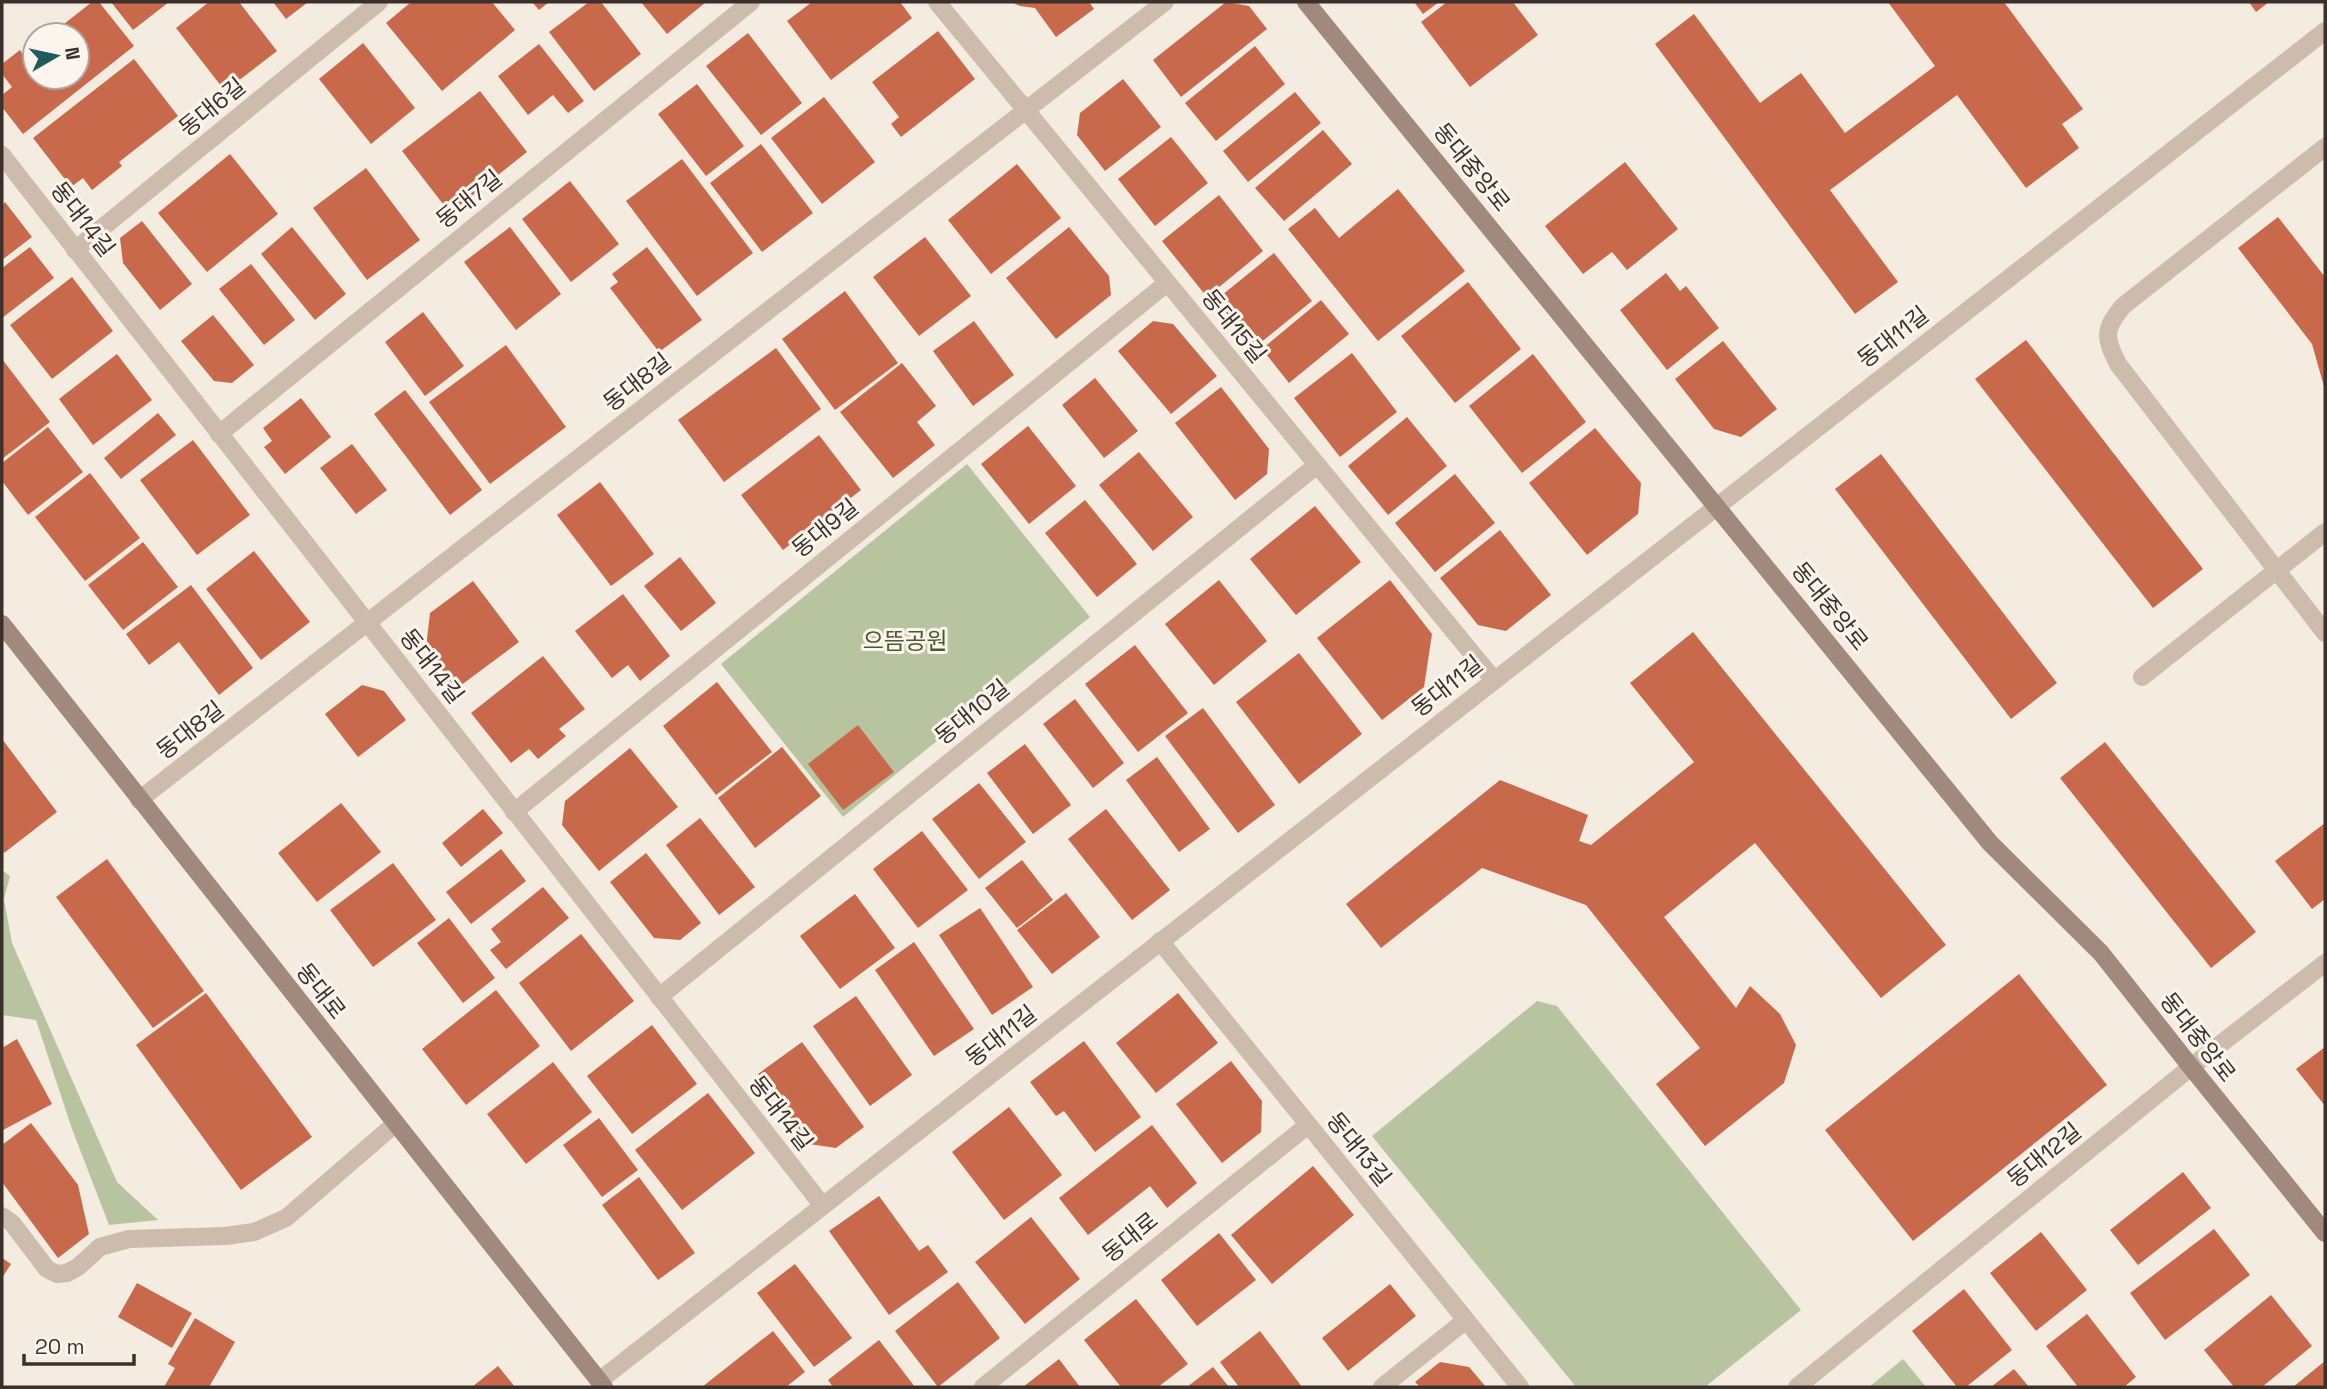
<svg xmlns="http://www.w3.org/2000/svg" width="2327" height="1389" font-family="'Space Grotesk','Noto Sans KR',sans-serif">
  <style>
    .green { fill: #b8c4a0 }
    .building { fill: #c8694b }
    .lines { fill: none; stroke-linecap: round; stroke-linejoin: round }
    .lane { stroke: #cdbbac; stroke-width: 18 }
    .street { stroke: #cdbbac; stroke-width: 18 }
    .secondary { stroke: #a18a7d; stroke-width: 18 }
    .labels { text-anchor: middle; stroke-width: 6; stroke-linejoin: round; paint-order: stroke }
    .street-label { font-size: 23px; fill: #3b302b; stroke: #fbf5ee }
    .park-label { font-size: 23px; fill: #4a5a2e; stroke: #fbf5ee }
  </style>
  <rect width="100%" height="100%" fill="#f4ebe1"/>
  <g class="green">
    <polygon points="967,464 1090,617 843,817 721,664"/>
    <polygon points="2,870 10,876 4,899 12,943 117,1182 158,1220 109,1225 72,1129 36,1020 2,1015"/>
    <polygon points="1537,1001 1557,1006 1801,1310 1705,1387 1576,1387 1372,1136"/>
    <polygon points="1903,1359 1926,1387 1869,1387"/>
  </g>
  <g class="building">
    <polygon points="92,2 99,2 134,46 23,134 2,107 2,95 12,87 2,74 2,64 20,50 24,56 35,47 35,77 77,77 77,35 50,35"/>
    <polygon points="111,2 169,2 133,30"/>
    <polygon points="209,2 239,2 277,51 225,91 176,28"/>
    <polygon points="273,2 308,2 286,19"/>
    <polygon points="411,2 492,2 515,30 442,91 386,23"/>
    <polygon points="532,2 549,2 539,10"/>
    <polygon points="589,2 601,2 641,54 594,91 549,32"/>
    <polygon points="641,2 706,2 667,34"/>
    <polygon points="812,2 900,2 912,18 831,80 787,21"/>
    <polygon points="1011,2 1089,2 1094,9 1056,37 1035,8 1020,6"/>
    <polygon points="1226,2 1249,6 1267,29 1181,97 1153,60"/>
    <polygon points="1414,2 1439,2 1423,14"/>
    <polygon points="1447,2 1513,2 1538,35 1470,87 1421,22"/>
    <polygon points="1888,2 2004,2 2083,109 2062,124 2079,148 2026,188 1957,95 1830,190 1898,282 1855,314 1655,44 1694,14 1760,103 1801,73 1845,133 1935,66"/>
    <polygon points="2249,2 2269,2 2256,12"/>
    <polygon points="938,31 975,79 901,137 891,124 899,117 872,82"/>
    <polygon points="748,33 802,103 761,135 706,66"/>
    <polygon points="363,43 415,108 371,144 319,79"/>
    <polygon points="539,44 584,101 568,113 553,95 528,115 498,76"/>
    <polygon points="1255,46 1285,84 1216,141 1185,103"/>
    <polygon points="134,59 178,116 119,162 122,166 92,190 83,178 71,187 33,138"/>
    <polygon points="1123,79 1161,127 1105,171 1077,135 1080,113"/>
    <polygon points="697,84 744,146 706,176 658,114"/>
    <polygon points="480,91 527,152 450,213 402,151"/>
    <polygon points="1295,92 1321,123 1248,182 1223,151"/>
    <polygon points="824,97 875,162 822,204 771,138"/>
    <polygon points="1323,130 1352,164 1284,221 1255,188"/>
    <polygon points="1171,137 1208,183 1155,226 1118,179"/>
    <polygon points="761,144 813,213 762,252 710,183"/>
    <polygon points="230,154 278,214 207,272 158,213"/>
    <polygon points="682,159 753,253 697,296 626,201"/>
    <polygon points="1625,162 1678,229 1627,270 1612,252 1583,274 1545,226"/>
    <polygon points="1017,164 1061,218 991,274 948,220"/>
    <polygon points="366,168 420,240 367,280 313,208"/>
    <polygon points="570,181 619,244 571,282 522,219"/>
    <polygon points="1398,189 1465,271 1378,341 1288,229 1315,208 1339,238"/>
    <polygon points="1219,195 1263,251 1207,297 1162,241"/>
    <polygon points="5,202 32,237 2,260 2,205"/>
    <polygon points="2278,217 2325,277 2325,390 2312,344 2238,248"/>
    <polygon points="142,221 192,284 160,310 123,263 120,238"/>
    <polygon points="292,227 346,294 315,320 261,254"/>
    <polygon points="510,227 561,294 516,330 464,262"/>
    <polygon points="1069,227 1109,276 1111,295 1056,339 1006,278"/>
    <polygon points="925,237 971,296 919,336 873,277"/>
    <polygon points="30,247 54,278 2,318 2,268"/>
    <polygon points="647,247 702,320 659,352 610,288 618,282 612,274"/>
    <polygon points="1274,253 1312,301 1254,348 1216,300"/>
    <polygon points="251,264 295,320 264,345 219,289"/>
    <polygon points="1666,273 1680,291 1686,286 1719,328 1667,370 1620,310"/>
    <polygon points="72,277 113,331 52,379 10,325"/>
    <polygon points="1468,282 1521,349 1455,403 1401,336"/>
    <polygon points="845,291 898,363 835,410 782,339"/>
    <polygon points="1321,300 1349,334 1289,383 1262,349"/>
    <polygon points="423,312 464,366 425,396 385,342"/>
    <polygon points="213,315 254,365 232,383 214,381 181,341"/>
    <polygon points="974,321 1014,375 973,406 933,351"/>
    <polygon points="1153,321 1173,324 1217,376 1171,414 1118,351"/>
    <polygon points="2026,340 2203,569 2153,608 1975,379"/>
    <polygon points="1723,341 1777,409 1741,437 1714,429 1675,379"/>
    <polygon points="506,345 566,427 490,484 429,402"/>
    <polygon points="776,348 821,409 724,482 678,420"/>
    <polygon points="1352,353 1397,412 1340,457 1294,398"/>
    <polygon points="117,354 152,400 93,445 59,399"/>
    <polygon points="1533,354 1586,422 1522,473 1469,406"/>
    <polygon points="2,359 50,422 2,459"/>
    <polygon points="902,363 936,406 917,422 935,445 893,478 840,412"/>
    <polygon points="1095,378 1138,431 1104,458 1062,405"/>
    <polygon points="1221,387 1269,449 1267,474 1235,500 1175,423"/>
    <polygon points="405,390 482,490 450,515 374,414"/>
    <polygon points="301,398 331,437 285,474 264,447 272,441 263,428"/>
    <polygon points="158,413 176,435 121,479 104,458"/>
    <polygon points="1407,417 1447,466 1388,515 1348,466"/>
    <polygon points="1028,426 1076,486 1029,524 981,464"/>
    <polygon points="48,427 83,472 28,515 2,481 2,463"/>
    <polygon points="1595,428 1641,483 1638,514 1587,555 1529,483"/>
    <polygon points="819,435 861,490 783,550 741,495"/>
    <polygon points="193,440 250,515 197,555 140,480"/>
    <polygon points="352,444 387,490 356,514 320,468"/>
    <polygon points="1139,452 1193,517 1153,551 1099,485"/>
    <polygon points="1881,454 2057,683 2011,719 1835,489"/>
    <polygon points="90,473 140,538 85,581 35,517"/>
    <polygon points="1455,474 1495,523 1435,572 1395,523"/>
    <polygon points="600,482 654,554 611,586 557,515"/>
    <polygon points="1085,500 1137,564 1097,597 1045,533"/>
    <polygon points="1315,506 1361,562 1296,615 1250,559"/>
    <polygon points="1500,530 1551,595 1506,631 1478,625 1440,578"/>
    <polygon points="143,542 178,587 123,630 88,585"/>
    <polygon points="254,551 310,622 261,660 206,589"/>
    <polygon points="680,557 716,603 681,631 644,586"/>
    <polygon points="1219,580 1267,641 1214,685 1165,624"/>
    <polygon points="1390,580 1432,634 1424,687 1382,720 1317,638"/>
    <polygon points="473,581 519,642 456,689 426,648 430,613"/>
    <polygon points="191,585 253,668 219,695 179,642 149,665 126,634"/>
    <polygon points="623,594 670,656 640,681 628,665 612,678 575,631"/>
    <polygon points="1693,632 1946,945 1881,998 1755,843 1664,917 1736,1008 1750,986 1780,1014 1796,1045 1784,1083 1705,1146 1656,1084 1700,1048 1586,905 1482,868 1381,948 1346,904 1500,780 1588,815 1579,841 1591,845 1694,762 1630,683"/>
    <polygon points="1135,645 1188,713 1138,752 1085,684"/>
    <polygon points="1299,653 1362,734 1299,784 1236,702"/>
    <polygon points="543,656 585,709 559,729 566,736 538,759 529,749 511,763 471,713"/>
    <polygon points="717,682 772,752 716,795 663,726"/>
    <polygon points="362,685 384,691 406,720 358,757 325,714"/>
    <polygon points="1075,699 1124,763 1093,788 1043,724"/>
    <polygon points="1203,708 1275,805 1238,833 1165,736"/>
    <polygon points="858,725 894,772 843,810 808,764"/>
    <polygon points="2,739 57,812 4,853 2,849"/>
    <polygon points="2105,742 2256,932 2211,968 2060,778"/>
    <polygon points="1025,744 1071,805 1033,834 987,773"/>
    <polygon points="782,747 821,796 755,848 718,798"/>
    <polygon points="630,748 678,807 599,871 562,825 565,801"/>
    <polygon points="1157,757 1210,829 1179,852 1126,780"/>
    <polygon points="979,783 1026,842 979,879 932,819"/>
    <polygon points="341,803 381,852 317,902 278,853"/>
    <polygon points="483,809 503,833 461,867 442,843"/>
    <polygon points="1106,809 1170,890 1132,920 1068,839"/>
    <polygon points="700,818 755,887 719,915 666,845"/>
    <polygon points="2325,823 2325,899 2312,909 2275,861"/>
    <polygon points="922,831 968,890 918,928 873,869"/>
    <polygon points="501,849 526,881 471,924 446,892"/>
    <polygon points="646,853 701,923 680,940 654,938 610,882"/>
    <polygon points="107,859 204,991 153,1028 56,897"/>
    <polygon points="1022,860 1053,900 1017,928 985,888"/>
    <polygon points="393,863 436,920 373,967 330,910"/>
    <polygon points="543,887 569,918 506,969 490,950 501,942 491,929"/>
    <polygon points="1066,893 1100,937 1052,974 1017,930"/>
    <polygon points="855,894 895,948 840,989 800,936"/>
    <polygon points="980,908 1033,987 992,1015 939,935"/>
    <polygon points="449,918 495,978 463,1003 417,943"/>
    <polygon points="581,934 634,1001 571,1051 519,983"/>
    <polygon points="914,942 974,1029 934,1056 875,970"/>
    <polygon points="2019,974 2107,1085 1913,1241 1825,1130"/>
    <polygon points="496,990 540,1046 466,1105 422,1049"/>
    <polygon points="206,993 312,1137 241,1190 136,1045"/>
    <polygon points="1178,993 1218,1043 1156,1093 1116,1043"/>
    <polygon points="856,996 912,1075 870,1106 813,1026"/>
    <polygon points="652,1025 697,1084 632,1134 587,1076"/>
    <polygon points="17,1039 52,1104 3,1130 2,1048"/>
    <polygon points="1084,1041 1141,1117 1095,1152 1064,1111 1056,1116 1030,1082"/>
    <polygon points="802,1042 864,1127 836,1148 809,1144 758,1074"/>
    <polygon points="2325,1047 2325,1106 2296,1069"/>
    <polygon points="1231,1061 1262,1101 1261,1132 1222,1163 1176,1104"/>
    <polygon points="553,1062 592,1112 526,1164 487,1114"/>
    <polygon points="708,1093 755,1153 682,1210 635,1150"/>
    <polygon points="1009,1107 1062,1175 1004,1220 952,1152"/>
    <polygon points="599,1118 638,1170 602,1197 563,1145"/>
    <polygon points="31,1123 78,1185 89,1234 58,1258 2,1182 2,1145"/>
    <polygon points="1152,1125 1197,1183 1167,1208 1150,1186 1088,1235 1059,1198"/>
    <polygon points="1313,1166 1354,1215 1272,1284 1231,1235"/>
    <polygon points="2183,1172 2211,1208 2138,1265 2110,1230"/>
    <polygon points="639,1177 695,1253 658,1280 602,1205"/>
    <polygon points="879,1196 919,1251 928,1245 948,1272 889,1315 829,1231"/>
    <polygon points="1031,1217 1080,1279 1025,1324 975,1262"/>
    <polygon points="2214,1229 2250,1275 2165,1340 2130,1293"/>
    <polygon points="2041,1232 2087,1290 2036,1331 1990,1273"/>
    <polygon points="1219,1233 1256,1280 1197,1326 1161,1280"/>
    <polygon points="2,1258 11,1264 2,1278"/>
    <polygon points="795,1264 852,1338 814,1367 757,1293"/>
    <polygon points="958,1282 1000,1338 938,1387 895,1331"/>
    <polygon points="137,1283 192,1313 172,1348 118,1317"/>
    <polygon points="1390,1284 1416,1316 1348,1371 1322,1338"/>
    <polygon points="1964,1289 2012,1350 1966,1387 1957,1387 1912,1331"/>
    <polygon points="2271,1295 2312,1346 2262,1387 2234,1387 2204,1350"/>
    <polygon points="1136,1299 1188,1364 1158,1387 1121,1387 1084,1340"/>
    <polygon points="2087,1314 2136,1377 2124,1387 2078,1387 2046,1346"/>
    <polygon points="195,1318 235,1342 209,1387 164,1387 175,1368 168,1364"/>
    <polygon points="773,1331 805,1372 786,1387 702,1387"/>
    <polygon points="1260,1331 1302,1387 1239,1387 1220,1362"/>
    <polygon points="879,1340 915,1387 833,1387 828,1380"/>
    <polygon points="1059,1359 1080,1387 1023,1387"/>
    <polygon points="2325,1361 2325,1387 2293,1387"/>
    <polygon points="1440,1362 1469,1367 1486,1387 1420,1387 1415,1382"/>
    <polygon points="498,1366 515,1387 472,1387"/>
    <polygon points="1213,1367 1229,1387 1187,1387"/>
    <polygon points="2014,1369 2029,1387 1991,1387"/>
  </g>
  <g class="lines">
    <g class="lane">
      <path d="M2325 147 2123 306C2104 330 2104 336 2118 364L2325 633"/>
      <polyline points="2142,677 2325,532"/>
      <polyline points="2,1216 12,1223 47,1269 57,1274 67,1273 78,1267 100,1247 129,1239 225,1236 254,1232 286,1218 395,1124"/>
    </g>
    <g class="street">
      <polyline points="937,2 1494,680"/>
      <polyline points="2,155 823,1206"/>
      <polyline points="75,250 379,2"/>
      <polyline points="219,434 751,2"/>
      <polyline points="139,800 1165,2"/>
      <polyline points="514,812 1167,283"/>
      <polyline points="1160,941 1520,1387"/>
      <polyline points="659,997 1317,465"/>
      <polyline points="599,1381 2325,31"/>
      <polyline points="983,1387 1308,1125"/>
      <polyline points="1382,1387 1466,1320"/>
      <polyline points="1797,1387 2191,1067 2325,963"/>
    </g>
    <g class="secondary">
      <polyline points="1306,2 1990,843 2101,953 2191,1067 2325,1233"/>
      <polyline points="2,624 604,1387"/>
    </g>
  </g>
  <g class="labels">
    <g class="street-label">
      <text transform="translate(212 107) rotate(-39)" y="8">동대6길</text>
      <text transform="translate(1472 167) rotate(51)" y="8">동대중앙로</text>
      <text transform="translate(469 199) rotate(-39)" y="8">동대7길</text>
      <text transform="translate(83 219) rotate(52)" y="8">동대14길</text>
      <text transform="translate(1234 326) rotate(51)" y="8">동대15길</text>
      <text transform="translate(1893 337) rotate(-38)" y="8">동대11길</text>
      <text transform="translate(637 382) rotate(-38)" y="8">동대8길</text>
      <text transform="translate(825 528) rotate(-39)" y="8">동대9길</text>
      <text transform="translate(1830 606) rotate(51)" y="8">동대중앙로</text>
      <text transform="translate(432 666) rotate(52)" y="8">동대14길</text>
      <text transform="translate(1447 686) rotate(-38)" y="8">동대11길</text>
      <text transform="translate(972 712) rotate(-39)" y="8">동대10길</text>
      <text transform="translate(190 730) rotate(-38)" y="8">동대8길</text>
      <text transform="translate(321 991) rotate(52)" y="8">동대로</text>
      <text transform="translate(1001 1036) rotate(-38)" y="8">동대11길</text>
      <text transform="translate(2198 1037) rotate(52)" y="8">동대중앙로</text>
      <text transform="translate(781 1113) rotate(52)" y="8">동대14길</text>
      <text transform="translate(1359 1149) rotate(51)" y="8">동대13길</text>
      <text transform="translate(2044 1155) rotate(-39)" y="8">동대12길</text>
      <text transform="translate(1130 1237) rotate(-39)" y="8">동대로</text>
    </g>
    <g class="park-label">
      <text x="905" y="649">으뜸공원</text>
    </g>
  </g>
  <rect width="2327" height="1389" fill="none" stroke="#3b302b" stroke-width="7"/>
  <g transform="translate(56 56) rotate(81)"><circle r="33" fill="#fbf5ee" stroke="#aea6a0" stroke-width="2"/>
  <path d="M0-5L12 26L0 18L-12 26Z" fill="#1f5a5e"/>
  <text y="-10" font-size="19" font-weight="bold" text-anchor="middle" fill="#3b302b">N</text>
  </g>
  <path d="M24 1354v10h110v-10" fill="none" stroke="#3b302b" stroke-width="3.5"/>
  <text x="35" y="1354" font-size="21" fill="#3b302b" stroke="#fbf5ee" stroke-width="5" paint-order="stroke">20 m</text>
</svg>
